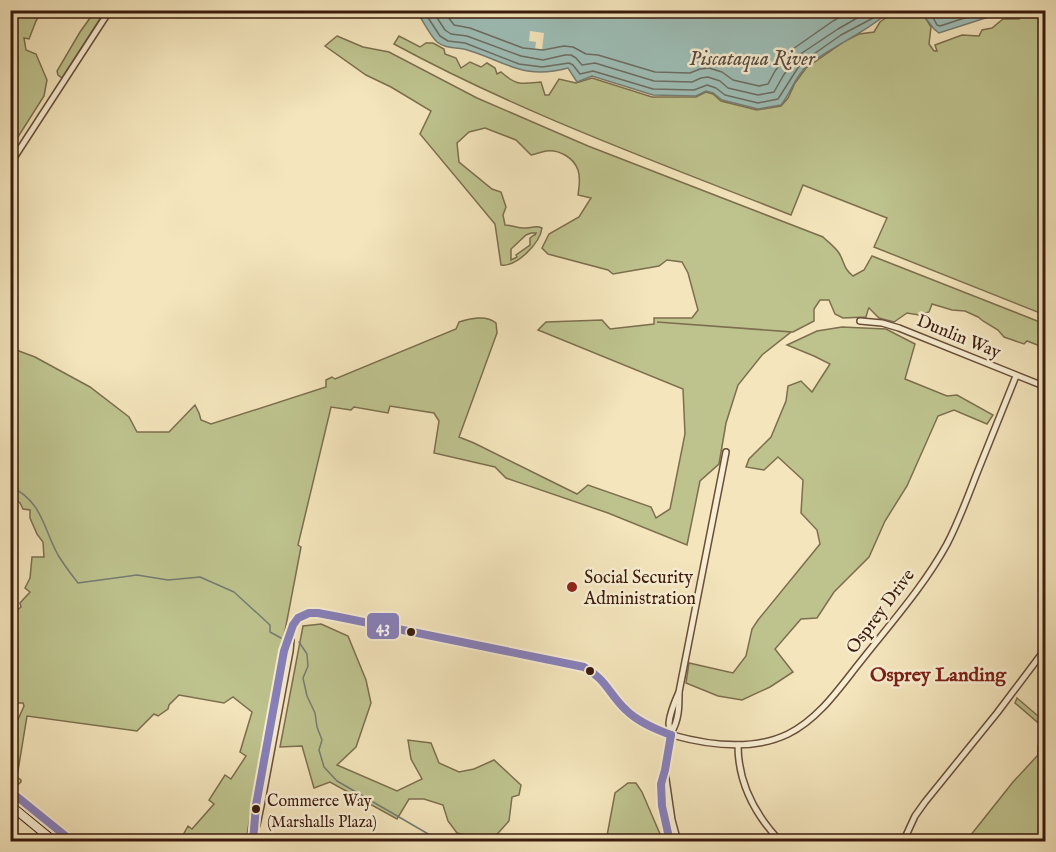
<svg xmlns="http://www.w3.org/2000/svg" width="1056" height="852" font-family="'IM FELL English',serif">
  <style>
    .green { fill: #bec38e; stroke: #7c6e4e; stroke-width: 1.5; fill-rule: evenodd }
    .water { fill: #9dbeb7; stroke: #757c73; stroke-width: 1.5 }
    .pier { fill: #f4e5bc }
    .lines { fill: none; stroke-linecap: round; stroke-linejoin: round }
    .shore { stroke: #6c6c62; stroke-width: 1.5 }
    .stream { stroke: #757c73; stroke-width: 1.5 }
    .street-casing { stroke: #684d39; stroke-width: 8 }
    .secondary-casing { stroke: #3a1a0d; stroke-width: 10 }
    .street { stroke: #f8eed3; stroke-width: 5 }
    .secondary { stroke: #f8eed3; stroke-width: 8 }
    .bus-1-casing { stroke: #f8eed3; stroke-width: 12 }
    .bus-1 { stroke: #8781bd; stroke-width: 8 }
    .poi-dot { fill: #8f2418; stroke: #f8eed3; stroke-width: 2 }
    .bus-dot { fill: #3a1a0d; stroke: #f8eed3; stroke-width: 2 }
    .labels { text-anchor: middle; stroke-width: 5; stroke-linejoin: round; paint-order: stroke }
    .bus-label { font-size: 16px; fill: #3a1a0d; stroke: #f8eed3; text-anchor: start }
    .street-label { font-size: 18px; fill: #3a1a0d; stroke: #f8eed3 }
    .poi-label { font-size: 18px; fill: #3a1a0d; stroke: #f8eed3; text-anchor: start }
    .water-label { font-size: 20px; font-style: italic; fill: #584b40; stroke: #f8eed3 }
    .neighbourhood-label { font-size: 20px; font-weight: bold; fill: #7a1f14; stroke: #f8eed3 }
    .line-badge { stroke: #f8eed3; stroke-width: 2 }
    .badge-label { font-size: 16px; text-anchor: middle; font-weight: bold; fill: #fff }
  </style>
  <rect width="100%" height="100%" fill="#f4e5bc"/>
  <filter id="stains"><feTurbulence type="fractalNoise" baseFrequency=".00333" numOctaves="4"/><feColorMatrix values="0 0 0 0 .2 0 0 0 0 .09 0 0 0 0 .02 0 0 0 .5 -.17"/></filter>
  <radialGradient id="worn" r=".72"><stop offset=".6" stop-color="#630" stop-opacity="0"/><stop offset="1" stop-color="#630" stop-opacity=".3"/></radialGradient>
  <g class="green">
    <polygon points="11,10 42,11 36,21 29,39 24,38 26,50 36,54 47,80 44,96 11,148"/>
    <polygon points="95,11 105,11 62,78 58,75 57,71 80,32"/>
    <path d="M895 11 922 12 931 27 929 44 934 51H937L935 45 962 35 979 36 982 30 992 28 1003 19H1019L1025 11H1045V315L874 247 887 218 803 185 791 215C657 162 521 113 394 44L399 36 420 47 426 43H433L444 49 445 54 456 58 461 68 470 62 481 67 487 63 495 68 497 74 501 72C517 86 521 84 541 82L545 95H549L559 79 576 83 592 78 652 97H696L706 92 713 94 721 101 757 110 781 106 788 98 795 83 806 68 845 41 859 34 874 32 880 22Z"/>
    <path d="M337 36 363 47 389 52 477 98 588 146 823 237C828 242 835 247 839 253 845 263 843 268 853 276L864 270 872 256 1045 324V348L1027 341 1024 344 1004 337 998 330 983 321 978 317 965 311 952 310 932 304 929 312 919 315 907 313 894 322 879 318 869 308 868 310 866 317 843 318 835 314 829 300H820L814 309V321L793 332 657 322 791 332 762 355 738 385 726 423 719 464 700 481 687 545 608 513 506 478 495 467 434 453 439 421 434 413 390 406 388 413 354 407 351 410 331 407 298 545 301 547 252 804 246 841H197L184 837 183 835 188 826 192 829 214 804 209 800 225 775 231 779 246 756 240 752 252 712 233 697 224 703 179 695 169 705 168 709 158 716 154 714 137 731 27 716 17 777 21 780V782L15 787 11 783V770L16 737V724L24 706 23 703H16L11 708V615L21 607 20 603 30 592 25 588 30 578 32 557H44L43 542 37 534 30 518V510L23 509 20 503 11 496V350L19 351 35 357 90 387 129 417 137 432H169L195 405 199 413 201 420 211 424 326 387V380L332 377 335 379 456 329 459 322C470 318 487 315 496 323L497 333 459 437 474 443 577 494 588 485 651 507 656 518 670 509 685 434 683 389 538 330 546 322 602 320 610 329 654 324V318H692L698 310 688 273 682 262 667 260 659 266 613 274 608 270 548 254 542 248 549 234 579 217 591 198 578 195C579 187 581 178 578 170 574 158 559 149 546 151 541 152 536 154 531 155L516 140 485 128 469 132 457 143 459 162 492 189 501 192 506 207 503 215 505 225C512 225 519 229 526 228 533 228 535 225 542 228 540 243 517 267 501 265L495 224 420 134 431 111 391 87 366 75 325 46ZM531 233H536L535 235H534L530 238V245L516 255 517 257 511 260V249L526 235Z"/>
    <polygon points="842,327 886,329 915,344 905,379 947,396 957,395 993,415 987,424 954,410 938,416 907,486 885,521 869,557 834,592 817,618 801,619 775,649 793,672 770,687 742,700 718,696 686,683 689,663 733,673 746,656 752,629 758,620 820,544 817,530 801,513 803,480 778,457 764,470 746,467 749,459 771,437 786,401 788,386 801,381 812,392 830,364 814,356 787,345 817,331"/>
    <polygon points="321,624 348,636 366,680 371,703 356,747 337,765 397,791 422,779 411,759 408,740 431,743 439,763 459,772 474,769 494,760 521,785 519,795 512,797 509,821 491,841 457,833 448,821 443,805 424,799 409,799 397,819 330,782 314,788 302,746 280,747 303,626"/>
    <polygon points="1017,698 1045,722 1045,733 1044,728 1015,703"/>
    <polygon points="1045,737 1045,841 966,841 1013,782 1038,755 1038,746"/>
    <polygon points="628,783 636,783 642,792 663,841 606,841 615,793"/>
  </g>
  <g class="water">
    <path d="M416 11H890C866 33 833 45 807 66 795 76 791 93 781 105L758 109 722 100 713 93 706 91 696 96 653 95 592 76 577 82 568 68C522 81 504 60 464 49 454 47 446 49 437 42 429 34 423 20 416 11Z"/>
    <polygon points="920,11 1005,10 1005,11 1001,13 939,33 934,29"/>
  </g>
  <polygon class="pier" points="530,31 544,33 542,50 535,49 536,42 529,41"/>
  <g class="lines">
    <g class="shore">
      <polyline points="423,10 440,36 448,41 465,43 519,64 542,67 569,63 573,65 580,74 593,71 653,89 694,90 707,85 716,88 725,95 758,103 778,99 801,63 841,35 875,17 882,10"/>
      <polyline points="432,10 445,30 451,34 467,36 521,56 543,60 565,55 571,55 576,58 582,65 595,63 654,81 692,82 701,78 708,77 720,81 728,88 758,95 774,92 783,76 796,57 838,29 871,10"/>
      <polyline points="443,10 454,25 470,28 523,48 543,50 564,46 573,47 586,54 598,55 655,72 690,73 700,69 709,68 722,72 733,80 759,86 768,84 775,71 790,51 833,21 852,10"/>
      <polyline points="929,10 937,25 940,26 989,10"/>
    </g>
    <g class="stream">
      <path d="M10 486C43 502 43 528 58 555 64 565 71 574 78 583L137 575 168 580 200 577 234 592 270 625V632L281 638"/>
      <polyline points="299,642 307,654 308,666 303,678 307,696 315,713 317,727 322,740 319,750 324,767 337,781 442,842"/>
    </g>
    <defs>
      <g id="street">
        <polyline points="10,164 110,10"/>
        <polyline points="860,321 882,323 899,328 1046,387"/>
        <path d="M671 733C679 720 679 707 679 693"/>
        <path d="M738 745C738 782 755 815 781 842"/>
        <polyline points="665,772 672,820 678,842"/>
        <polyline points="254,829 257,825 261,806 290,651 291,640"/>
        <path d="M253 842 256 805 284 651 293 625 298 618 309 613H318L339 617 584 667C606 676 610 693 625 709 636 721 656 730 672 735 708 745 753 751 788 734 819 719 840 687 861 661 891 623 924 586 947 544 959 521 968 496 977 473 990 440 1003 408 1016 376"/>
        <path d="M670 842C665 824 657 801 661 782 664 767 669 752 670 737 671 732 669 727 669 723 670 712 675 701 679 692L726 452"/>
        <polyline points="903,842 915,816 925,802 997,713 1046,648"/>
      </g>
      <g id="secondary">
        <polyline points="10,791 74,842"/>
        <polyline points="10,805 55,842"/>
      </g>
    </defs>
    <use href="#street" class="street-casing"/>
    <use href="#secondary" class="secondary-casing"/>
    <use href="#street" class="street"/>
    <use href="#secondary" class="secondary"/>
    <defs>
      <g id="bus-1">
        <polyline points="10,791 73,842"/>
        <path d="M253 842 256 805 284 651 293 625 298 618 309 613H318L339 617 584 667C605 678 610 695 626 710 638 722 655 729 671 735"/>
        <polyline points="670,842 662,806 661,784 665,770 671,735"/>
      </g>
    </defs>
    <use href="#bus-1" class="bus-1-casing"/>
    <use href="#bus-1" class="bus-1"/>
  </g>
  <circle class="poi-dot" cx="572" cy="587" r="6"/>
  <g class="bus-dot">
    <circle cx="411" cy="632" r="5"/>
    <circle cx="590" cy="671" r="5"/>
    <circle cx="256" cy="809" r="5"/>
  </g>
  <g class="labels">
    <g class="bus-label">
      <text x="267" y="806">Commerce Way<tspan x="267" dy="21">(Marshalls Plaza)</tspan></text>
    </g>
    <g class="street-label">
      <text transform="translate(959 336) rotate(22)" y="6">Dunlin Way</text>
      <text transform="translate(880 611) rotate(-53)" y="6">Osprey Drive</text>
    </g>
    <g class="poi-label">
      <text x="584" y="583">Social Security<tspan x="584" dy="21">Administration</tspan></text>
    </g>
    <g class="water-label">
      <text x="752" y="65">Piscataqua River</text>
    </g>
    <g class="neighbourhood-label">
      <text x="938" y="681">Osprey Landing</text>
    </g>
  </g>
  <rect class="line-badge" x="366" y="612" width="34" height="28" rx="6" fill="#8781bd"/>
  <g class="badge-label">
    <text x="383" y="632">43</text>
  </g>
  <rect width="1056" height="852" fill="none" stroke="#f4e5bc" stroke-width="36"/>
  <rect x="12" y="12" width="1032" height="828" fill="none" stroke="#3a1a0d" stroke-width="3"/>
  <rect x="18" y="18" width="1020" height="816" fill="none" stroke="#3a1a0d" stroke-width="1.5"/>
  <rect width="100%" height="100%" filter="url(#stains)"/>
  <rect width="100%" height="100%" fill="url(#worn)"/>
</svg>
